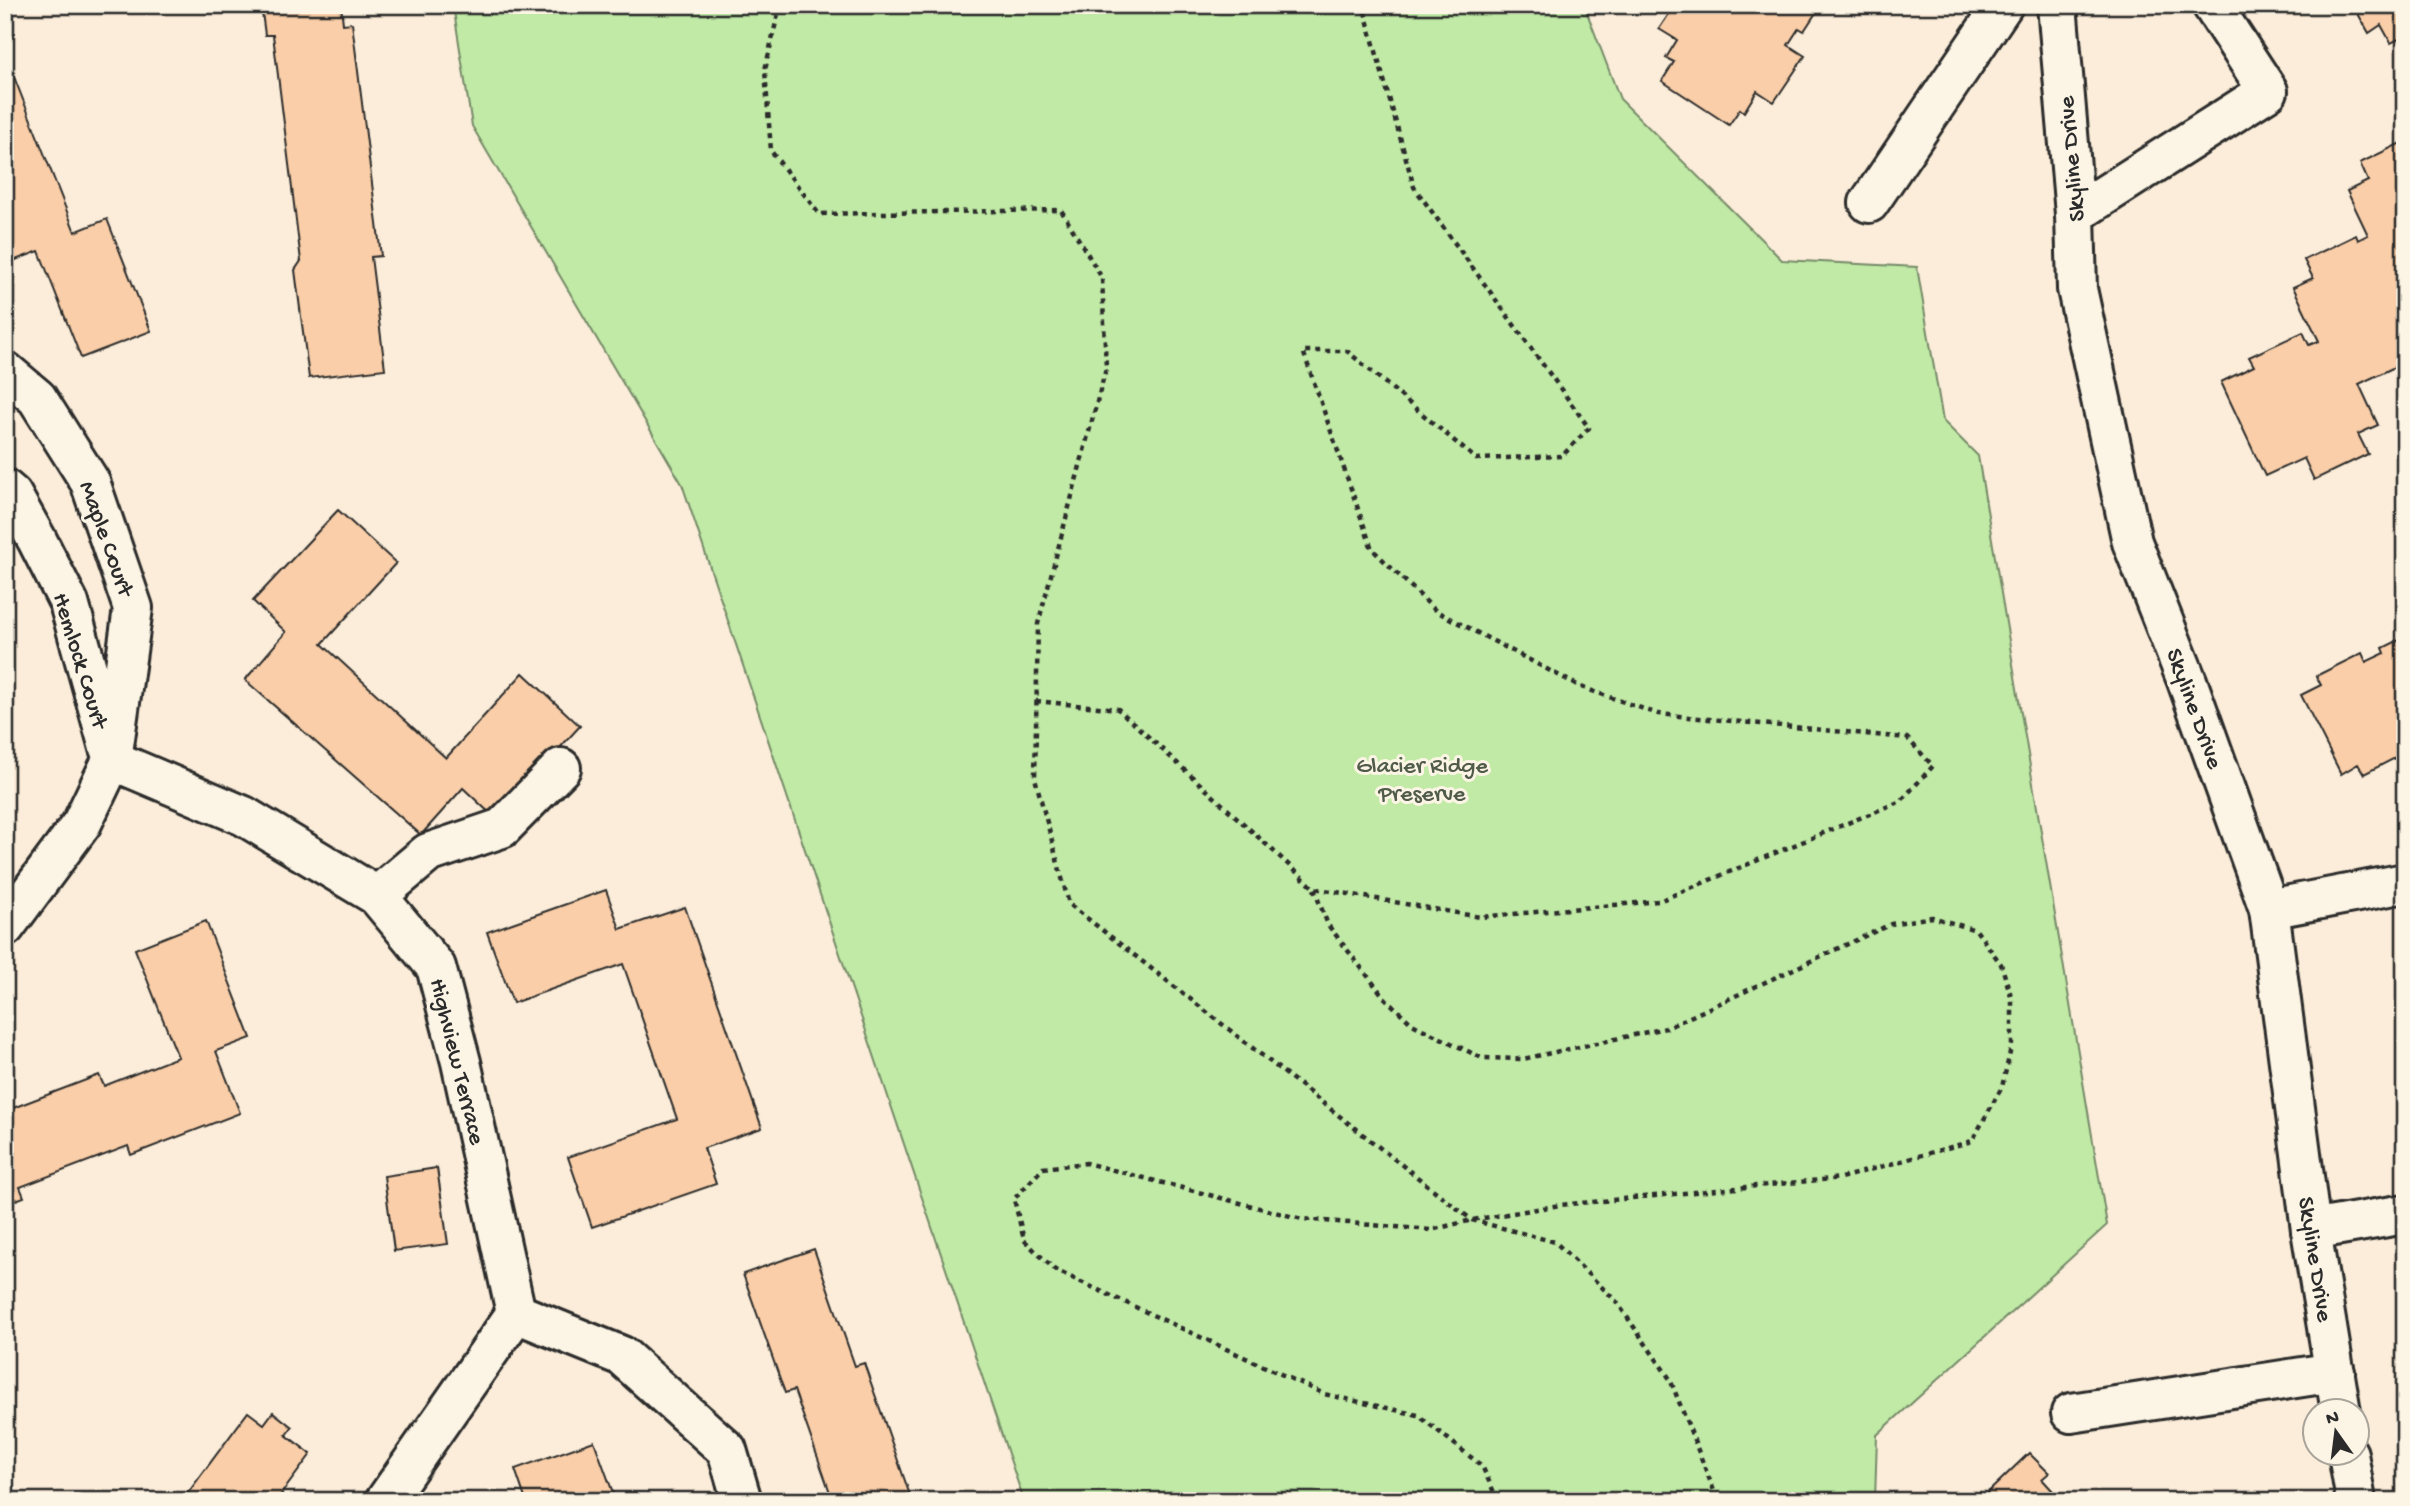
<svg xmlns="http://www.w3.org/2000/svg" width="2410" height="1506" font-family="'Gochi Hand',sans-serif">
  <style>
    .green { fill: #c0eaa6; stroke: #768a68; stroke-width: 2 }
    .building { fill: #f9cea8; stroke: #2b2b2b; stroke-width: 2 }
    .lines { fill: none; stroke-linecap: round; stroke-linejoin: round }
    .minor-casing { stroke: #2b2b2b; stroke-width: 44 }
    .path { stroke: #2b2b2b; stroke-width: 4.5; stroke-dasharray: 5 5; stroke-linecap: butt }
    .minor { stroke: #fcf5e5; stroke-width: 38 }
    .labels { text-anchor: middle; stroke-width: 6; stroke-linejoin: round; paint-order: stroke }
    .street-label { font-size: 24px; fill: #2b2b2b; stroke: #fcf5e5 }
    .park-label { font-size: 24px; fill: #505b4a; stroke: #fcf5e5 }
  </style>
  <rect width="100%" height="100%" fill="#fbedd9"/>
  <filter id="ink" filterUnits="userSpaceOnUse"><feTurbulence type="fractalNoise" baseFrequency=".0143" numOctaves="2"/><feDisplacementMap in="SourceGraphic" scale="14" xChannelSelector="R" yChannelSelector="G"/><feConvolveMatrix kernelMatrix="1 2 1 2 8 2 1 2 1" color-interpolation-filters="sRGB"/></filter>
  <g filter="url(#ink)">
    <polygon class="green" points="453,5 1584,5 1620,99 1782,260 1917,267 1943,421 1978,456 2107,1225 1877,1435 1875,1501 1024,1501 682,484 472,126"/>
    <g class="building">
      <polygon points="261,5 341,5 343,24 352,23 381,256 371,257 385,369 309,378 295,270 301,261 273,35 265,35"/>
      <polygon points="1675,5 1821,5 1804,31 1799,28 1788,45 1805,56 1774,102 1757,91 1744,112 1740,109 1729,125 1662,81 1674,62 1666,58 1677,40 1659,29"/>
      <polygon points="2353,5 2405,5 2405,36 2391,43 2381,25 2369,33"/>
      <polygon points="5,54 75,232 107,219 151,331 81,358 39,251 5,264"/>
      <polygon points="2405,141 2405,362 2359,384 2378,425 2358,434 2368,454 2314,480 2304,458 2265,476 2221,382 2254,366 2249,357 2303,332 2309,345 2319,341 2293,287 2313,278 2304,260 2356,235 2358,240 2368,235 2347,191 2368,181 2360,163"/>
      <polygon points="338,510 396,563 322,644 446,758 523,673 580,726 495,818 463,788 421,835 245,680 286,632 253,601"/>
      <polygon points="2405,637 2405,753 2364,774 2358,764 2341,774 2301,695 2321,685 2316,676 2362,653 2366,662 2385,653 2383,648"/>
      <polygon points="606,890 620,929 685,907 762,1128 704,1148 716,1184 592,1227 568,1157 677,1119 623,964 513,1003 487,932"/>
      <polygon points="206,921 251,1038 216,1051 240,1113 131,1155 128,1146 20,1187 24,1197 5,1204 5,1111 99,1075 104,1086 178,1057 135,949"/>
      <polygon points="437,1168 448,1244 394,1251 384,1176"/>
      <polygon points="814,1249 855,1366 864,1363 912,1501 833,1501 794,1390 785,1393 743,1274"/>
      <polygon points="248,1412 264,1424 273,1412 292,1427 286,1435 311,1454 276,1501 182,1501"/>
      <polygon points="594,1441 616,1501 526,1501 515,1469"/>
      <polygon points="2029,1453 2049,1473 2042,1479 2062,1501 1979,1501"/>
    </g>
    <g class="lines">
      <defs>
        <g id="minor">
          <polyline points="2057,5 2075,214 2077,289 2132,542 2187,681 2269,909 2311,1230 2341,1412"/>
          <polyline points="1869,203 2003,5"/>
          <polyline points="2075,214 2268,91 2212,5"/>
          <polyline points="5,371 37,398 90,482 133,608 112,760 82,823 5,927"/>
          <polyline points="5,489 12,495 37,540 69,603 109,748"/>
          <polyline points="112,760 244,816 377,896 436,967 461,1062 516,1313 385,1501"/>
          <polyline points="377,896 428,853 502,828 561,768"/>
          <polyline points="2269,909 2405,883"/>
          <polyline points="2311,1230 2405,1214"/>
          <polyline points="516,1313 622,1356 727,1450 742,1501"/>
          <polyline points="2071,1413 2335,1372"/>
          <polyline points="2348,1454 2356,1501"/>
        </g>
      </defs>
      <use href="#minor" class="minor-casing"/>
      <g class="path">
        <polyline points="780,5 765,70 771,151 819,214 1061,210 1102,278 1106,368 1038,624 1035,778 1069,904 1472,1220 1555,1242 1616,1301 1670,1379 1718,1501"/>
        <polyline points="1036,701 1118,709 1314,888 1480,917 1659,901 1901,801 1933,766 1907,738 1658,714 1581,687 1436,611 1372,549 1303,351 1347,351 1476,459 1562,456 1589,428 1414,187 1363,5"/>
        <polyline points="1314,889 1328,925 1384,997 1412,1024 1482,1058 1523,1059 1666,1028 1891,924 1932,917 1976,930 2001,964 2012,999 2012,1044 2002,1087 1972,1141 1841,1178 1560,1205 1472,1220 1431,1230 1302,1219 1086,1163 1043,1168 1014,1199 1024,1240 1055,1270 1324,1394 1418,1415 1482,1466 1498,1501"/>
      </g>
      <use href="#minor" class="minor"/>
    </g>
  </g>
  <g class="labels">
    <g class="street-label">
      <text transform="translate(2070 159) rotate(-95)" y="8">Skyline Drive</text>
      <text transform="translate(108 538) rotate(70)" y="8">Maple Court</text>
      <text transform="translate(82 660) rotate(73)" y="8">Hemlock Court</text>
      <text transform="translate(2196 708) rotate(70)" y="8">Skyline Drive</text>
      <text transform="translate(459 1061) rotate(76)" y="8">Highview Terrace</text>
      <text transform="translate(2317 1259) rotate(81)" y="8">Skyline Drive</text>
    </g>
    <g class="park-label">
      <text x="1422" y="772">Glacier Ridge<tspan x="1422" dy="28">Preserve</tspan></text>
    </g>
  </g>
  <rect width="2410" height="1506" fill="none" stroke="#fcf5e5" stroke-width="28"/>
  <rect x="14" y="14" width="2382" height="1478" fill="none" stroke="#2b2b2b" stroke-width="2.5" filter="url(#ink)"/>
  <g transform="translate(2336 1432) rotate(346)"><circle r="33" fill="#fcf5e5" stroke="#a8a49b" stroke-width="2"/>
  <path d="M0-5L12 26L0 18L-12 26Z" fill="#2b2b2b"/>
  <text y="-10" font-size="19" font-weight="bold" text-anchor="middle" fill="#2b2b2b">N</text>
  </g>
</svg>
